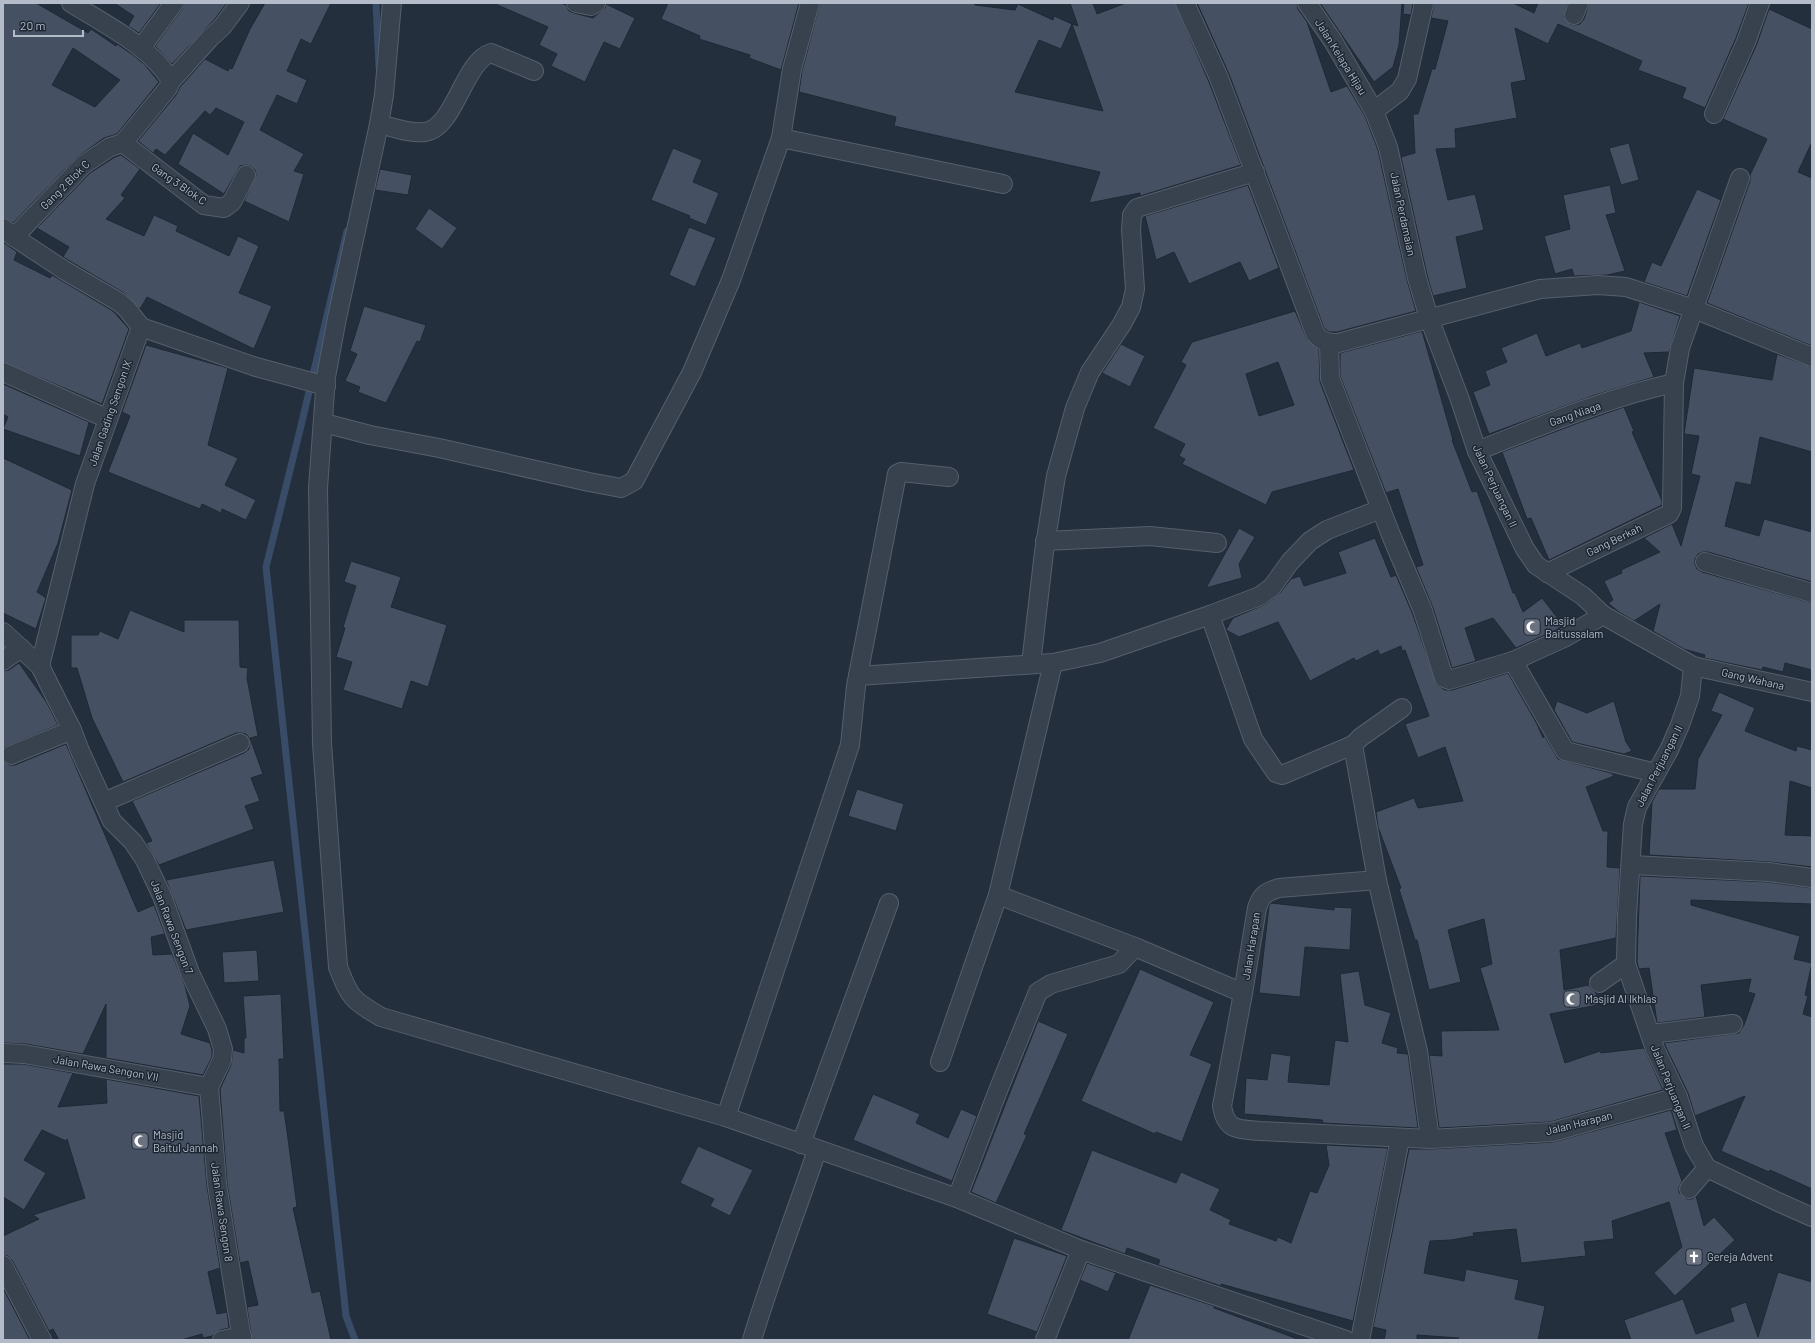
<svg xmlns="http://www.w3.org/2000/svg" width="1815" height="1343" font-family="Barlow,sans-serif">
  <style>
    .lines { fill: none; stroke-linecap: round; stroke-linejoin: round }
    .stream { stroke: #394c67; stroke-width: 7 }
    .building { fill: #455162; stroke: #1f2835; fill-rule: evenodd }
    .minor-casing { stroke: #565f6c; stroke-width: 20 }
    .minor { stroke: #38414e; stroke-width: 18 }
    .labels { text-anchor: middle; stroke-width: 3; stroke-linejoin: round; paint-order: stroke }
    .street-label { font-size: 11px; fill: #b4bcc9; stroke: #1d2633 }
    .poi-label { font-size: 11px; fill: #b4bcc9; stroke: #1d2633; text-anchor: start }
  </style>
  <rect width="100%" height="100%" fill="#242f3e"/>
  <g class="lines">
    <g class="stream">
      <polyline points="376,3 379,67"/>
      <polyline points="347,231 300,430 266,567 346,1316 355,1340"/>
    </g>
  </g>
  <g class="building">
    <path d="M3 3H36L88 33 91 29 116 46 117 44 133 55 145 65 159 82 117 134 104 138 76 158 13 223 3 218ZM73 48 120 80 95 107 52 85Z"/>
    <polygon points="114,3 161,3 139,33 128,26 134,16"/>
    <polygon points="184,3 227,3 214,20 172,64 155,46 182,9"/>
    <polygon points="265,3 331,3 311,44 301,39 287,71 307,80 297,104 277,95 260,130 304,154 294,171 304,174 289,222 244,201 256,175 255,170 251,166 246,165 240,166 224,194 178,164 193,133 228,155 244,122 216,108 210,115 205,111 165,155 156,149 153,153 138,141 176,95 180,87 205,59 228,71 229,68 232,69 250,29"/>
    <polygon points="493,3 561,3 566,5 569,11 574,13 593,18 605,8 606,4 635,18 620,49 604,42 585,82 551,66 557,54 539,45 548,27"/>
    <polygon points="668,3 799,3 781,70 749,58 750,55 699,39 700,36 661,19"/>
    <polygon points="820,3 975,3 975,5 1015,10 1018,4 1053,20 1054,16 1072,24 1061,49 1039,40 1015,92 1103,111 1072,24 1078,26 1070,3 1093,3 1097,14 1126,3 1175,3 1209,82 1241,165 1140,196 1140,193 1089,203 1100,172 894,126 896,117 799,92 802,71"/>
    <polygon points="1197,3 1297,3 1298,9 1307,22 1331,92 1347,86 1365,116 1378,150 1407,280 1416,311 1337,332 1329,332 1324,328 1229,74"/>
    <polygon points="1320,3 1402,3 1399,45 1393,67 1374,82"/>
    <polygon points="1404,3 1413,3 1411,15 1403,14"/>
    <polygon points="1434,3 1513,3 1534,13 1538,3 1568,3 1564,17 1570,24 1575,25 1580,24 1584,19 1589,3 1749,3 1736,38 1705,108 1682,98 1686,88 1638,70 1642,61 1558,24 1548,44 1515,28 1526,80 1511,83 1517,118 1455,129 1456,148 1436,149 1448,200 1475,194 1484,230 1456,237 1467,288 1433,296 1427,275 1401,157 1415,153 1413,114 1418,114 1432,69 1435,69 1448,21 1431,18"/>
    <polygon points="1769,9 1812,29 1812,142 1798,172 1812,178 1812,346 1707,303 1750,181 1750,175 1767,139 1723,119 1756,46"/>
    <polygon points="1629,143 1639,180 1621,185 1609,148"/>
    <polygon points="673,148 702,160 693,182 719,193 706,225 689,218 690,216 651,200"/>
    <polygon points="121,155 140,169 121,195 125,198 106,219 144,236 154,215 178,226 176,231 229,256 238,236 259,246 239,293 272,306 254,349 147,297 140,309 124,293 63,257 69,247 37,228 90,173 115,157"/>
    <polygon points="380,169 412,175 408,195 375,190"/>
    <polygon points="1248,185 1279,268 1249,281 1240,262 1189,284 1174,252 1156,260 1145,216"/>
    <polygon points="1610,185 1616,213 1606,215 1625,271 1607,275 1574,276 1572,269 1555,274 1544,236 1570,229 1563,195"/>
    <polygon points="1697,189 1721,200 1687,296 1644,282 1652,262 1661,266"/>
    <polygon points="429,208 457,228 442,249 415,229"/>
    <polygon points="689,227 716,238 695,287 669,275"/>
    <polygon points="3,242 17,252 14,260 50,278 52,275 113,311 129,329 102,404 3,362"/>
    <polygon points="1639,302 1680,316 1669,352 1644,353 1654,377 1595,395 1489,434 1473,392 1490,385 1485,371 1507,362 1501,348 1537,333 1546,356 1580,343 1582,348 1631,331"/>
    <polygon points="364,306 426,325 420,342 417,341 386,403 358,392 360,387 345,381 357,354 350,351"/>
    <path d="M1295 311 1307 339 1319 350 1320 382 1354 470 1272 492 1266 505 1182 464 1185 459 1179 456 1185 444 1153 428 1186 365 1181 362 1192 342ZM1278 362 1294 405 1259 416 1246 374Z"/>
    <polygon points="1422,331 1453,440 1452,440 1472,492 1477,491 1513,593 1515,593 1523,612 1542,598 1563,625 1556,630 1516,648 1493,618 1465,628 1476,661 1452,668 1433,608 1416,567 1423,565 1398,489 1386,493 1340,376 1340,353"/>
    <polygon points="1121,344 1145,356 1130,387 1102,373"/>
    <polygon points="146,345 228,368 208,445 238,458 225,485 256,500 246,520 222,509 221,513 202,504 200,509 108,472 130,416 122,412"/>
    <polygon points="1777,354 1812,367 1812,452 1760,437 1751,485 1736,482 1725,526 1759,536 1764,519 1812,532 1812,582 1708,552 1703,552 1698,554 1695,559 1695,564 1697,569 1702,572 1812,603 1812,670 1785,663 1783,672 1763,667 1762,670 1704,658 1705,655 1684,649 1653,631 1660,604 1634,621 1619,612 1608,603 1613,600 1604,581 1622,573 1621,570 1660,552 1644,538 1672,524 1681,546 1700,476 1691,474 1699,436 1684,434 1694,368 1772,380"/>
    <polygon points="3,384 89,422 80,456 3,429 8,417 3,414"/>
    <polygon points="1624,407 1634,431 1632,432 1662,501 1662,505 1549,560 1531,518 1527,519 1502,452 1578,423"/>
    <polygon points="3,458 72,490 58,543 37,592 46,598 36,629 3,613"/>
    <polygon points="1239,528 1255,537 1239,564 1242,578 1206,588"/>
    <polygon points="1375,538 1391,577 1396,575 1413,615 1437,685 1445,690 1452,690 1508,673 1537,724 1543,738 1544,735 1558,759 1611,773 1614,776 1586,787 1603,831 1608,831 1607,867 1620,868 1616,938 1560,950 1564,990 1589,985 1591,989 1596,993 1598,1005 1550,1014 1565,1063 1600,1051 1601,1053 1644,1048 1663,1090 1550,1122 1439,1128 1429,1055 1442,1056 1441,1031 1499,1030 1480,968 1492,964 1484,919 1448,930 1461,982 1429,990 1417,940 1415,940 1399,889 1401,888 1378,827 1376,812 1414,798 1418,808 1463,801 1445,747 1418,758 1405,724 1429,716 1405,650 1402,651 1401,646 1380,655 1378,650 1356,661 1354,658 1310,681 1278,622 1239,637 1226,630 1233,618 1266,604 1280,593 1291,579 1300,576 1304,586 1346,573 1338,552"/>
    <polygon points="351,561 401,577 391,607 447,625 428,687 411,681 402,709 343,690 352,662 336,657 345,628 343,627 356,586 344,582"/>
    <polygon points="130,610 184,632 184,620 239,620 240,667 248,668 247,678 258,736 250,738 263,774 251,778 260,801 245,806 254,829 159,865 146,843 152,841 132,801 244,753 249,749 250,744 249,738 246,734 241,733 236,733 123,782 92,718 77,668 71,668 71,635 98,635 100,631 118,639"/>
    <polygon points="19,663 47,703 58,725 3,748 3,671 9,670"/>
    <polygon points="1719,692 1755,708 1745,731 1796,751 1797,746 1812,750 1812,788 1790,781 1785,835 1812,836 1812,867 1770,862 1649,855 1652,802 1659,789 1695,789 1698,759 1722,715 1711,711"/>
    <polygon points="1557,701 1587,713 1614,701 1626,742 1632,751 1624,754 1572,742 1554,710"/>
    <polygon points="66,744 138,912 154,905 165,934 151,937 153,955 172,954 185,986 190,1006 181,1034 210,1043 212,1050 212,1057 203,1075 106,1058 106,1004 83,1054 26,1044 3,1043 3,761 9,765 15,765"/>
    <polygon points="857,789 904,804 896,831 848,816"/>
    <polygon points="274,860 284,912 186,930 166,880"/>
    <polygon points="1640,876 1768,882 1812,888 1812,904 1691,900 1691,905 1800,936 1794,959 1812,963 1805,995 1808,996 1803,1014 1812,1017 1812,1189 1770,1170 1769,1172 1721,1151 1745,1096 1695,1116 1688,1093 1664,1043 1739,1033 1744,1025 1755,994 1748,992 1751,979 1701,985 1705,1017 1657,1023 1649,968 1639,969 1637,962"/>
    <polygon points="1271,903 1334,910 1334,907 1352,908 1350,950 1305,947 1300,997 1259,993 1269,906"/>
    <polygon points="257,950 259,981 224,983 222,952"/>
    <polygon points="1140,969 1214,1002 1190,1055 1212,1064 1182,1142 1156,1132 1155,1134 1081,1101"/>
    <polygon points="1359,971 1365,1005 1391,1013 1382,1043 1398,1048 1397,1053 1408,1054 1418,1128 1323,1123 1322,1120 1244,1114 1246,1078 1267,1080 1271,1053 1291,1056 1288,1082 1329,1085 1335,1040 1348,1042 1340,974"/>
    <polygon points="281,994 284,1059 279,1059 280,1111 284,1111 287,1131 297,1207 293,1208 312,1293 320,1291 331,1340 252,1340 247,1307 258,1305 248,1261 240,1263 227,1183 220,1089 231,1065 233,1050 244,1053 244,1038 246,1038 243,996"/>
    <polygon points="1038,1021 1068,1034 1024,1134 1027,1135 996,1203 971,1192"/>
    <polygon points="3,1064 23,1064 73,1073 58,1107 107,1103 106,1079 199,1096 207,1186 220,1268 208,1272 217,1314 227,1312 229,1328 220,1330 212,1336 203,1338 202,1334 181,1340 59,1340 53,1329 49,1331 12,1260 8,1256 3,1255 3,1236 39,1219 33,1215 85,1198 67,1139 66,1141 42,1130 24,1160 46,1173 24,1210 3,1197"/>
    <polygon points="873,1094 920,1114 916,1123 948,1138 961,1109 977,1116 952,1181 853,1140"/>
    <polygon points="1671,1110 1677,1130 1665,1133 1682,1181 1679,1187 1679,1193 1687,1199 1692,1199 1696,1196 1704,1226 1714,1217 1735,1240 1675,1296 1654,1273 1682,1247 1669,1202 1612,1221 1614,1239 1584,1242 1586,1256 1521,1263 1516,1229 1473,1233 1474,1236 1451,1240 1430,1241 1424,1273 1464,1281 1466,1269 1519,1280 1515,1299 1545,1306 1538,1340 1458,1340 1459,1338 1417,1335 1417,1340 1384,1340 1386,1330 1373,1327 1409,1149 1431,1149 1553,1142"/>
    <polygon points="1326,1145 1388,1148 1353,1321 1221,1284 1221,1286 1158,1265 1160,1260 1127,1248 1125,1254 1061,1230 1092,1150 1176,1183 1181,1172 1220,1189 1210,1210 1231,1220 1229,1224 1276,1241 1278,1237 1291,1243 1310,1191 1317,1193 1329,1165"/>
    <polygon points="698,1146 753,1170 730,1216 710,1206 714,1199 680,1183"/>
    <polygon points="1014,1238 1067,1256 1037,1332 987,1314"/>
    <polygon points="1087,1263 1116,1273 1108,1292 1080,1280"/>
    <polygon points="1778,1272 1812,1282 1812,1340 1631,1340 1624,1320 1683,1299 1696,1334 1734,1321 1730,1308 1746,1302 1758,1337"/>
    <polygon points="1150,1285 1214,1306 1214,1308 1295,1338 1295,1340 1128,1340"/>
    <polygon points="3,1288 30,1340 3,1340"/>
  </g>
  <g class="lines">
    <defs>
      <g id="minor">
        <path d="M71 3C103 23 153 48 171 81L168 88 123 143"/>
        <path d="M392 3 384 95 379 124 337 318 326 377 318 488 322 743 338 967C350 998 352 1000 381 1017L726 1117 957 1198 1081 1250 1346 1340"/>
        <polyline points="576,3 591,6 596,3"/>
        <path d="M1185 3 1219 78 1315 333C1321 342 1328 343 1338 343L1540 289 1598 285 1626 287 1694 309 1812 357"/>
        <polyline points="1307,3 1333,41 1374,111 1388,147 1417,278 1429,318 1459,397 1477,451 1525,549 1536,565 1583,596 1603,615 1693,666 1690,696 1680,725 1669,750 1637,807 1633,824 1627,916 1626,964 1655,1049 1678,1097 1694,1146 1707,1168 1778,1202 1812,1217"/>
        <polyline points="1574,15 1579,3"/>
        <polyline points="141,48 174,3"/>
        <polyline points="171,81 210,38 222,27 240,3"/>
        <polyline points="1374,111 1400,91 1407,79 1424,3"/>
        <polyline points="1714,114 1746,42 1760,3"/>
        <path d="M379 124C393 127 410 134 425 132 454 129 464 61 491 53L534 71"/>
        <polyline points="781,138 1003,184"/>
        <polyline points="123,143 204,205 224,208 232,202 246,175"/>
        <polyline points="3,228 14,237 64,270 119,302 127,309 141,327 85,484 40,666"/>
        <polyline points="14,237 83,165 110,147 123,143"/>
        <polyline points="141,327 256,367 326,386"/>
        <polyline points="1329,343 1330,378 1391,535 1423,611 1444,678 1449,680 1513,661 1566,637 1603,615"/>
        <polyline points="3,372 108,419"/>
        <polyline points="324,423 370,435 439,448 589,482 621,488 634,481 692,372 731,280 781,138 792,69 810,3"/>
        <path d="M1477 451C1541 426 1606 398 1674 383"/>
        <polyline points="1045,541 1150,536 1217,543"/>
        <polyline points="1705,562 1812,593"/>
        <polyline points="1547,573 1669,514 1672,508 1674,383 1680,348 1740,178"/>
        <polyline points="1210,615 1253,739 1276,773 1282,775 1353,745 1361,737 1402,708"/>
        <polyline points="3,632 40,666 72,730 80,751 112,821 133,842 145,860 162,896 190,973 217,1029 223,1049 222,1060 209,1087"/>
        <polyline points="3,661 21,648"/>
        <polyline points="1513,661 1565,751 1656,773"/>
        <polyline points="1053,663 998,895 1135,947 1243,993"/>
        <polyline points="1031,664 1044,552 1056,476 1075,408 1090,372 1122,324 1131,307 1135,289 1131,230 1132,215 1137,208 1255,172"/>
        <polyline points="1693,666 1812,692"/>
        <polyline points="858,676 1053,663 1100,653 1210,615 1260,596 1272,587 1290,562 1310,541 1327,530 1381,509"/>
        <polyline points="1353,745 1377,880"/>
        <polyline points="11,755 72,730"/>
        <polyline points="104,802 240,743"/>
        <polyline points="1631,865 1769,872 1812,878"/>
        <polyline points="1599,983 1626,964"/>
        <polyline points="1651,1034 1733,1024"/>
        <polyline points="3,1053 24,1054 209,1087"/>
        <polyline points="940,1062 998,895"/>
        <polyline points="209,1087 217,1184 242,1340"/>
        <polyline points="726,1117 850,745 856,686 897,474 901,472 949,477"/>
        <path d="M1430 1139 1418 1051 1377 880 1279 888C1266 892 1261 895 1257 908L1243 993 1222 1106C1226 1131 1238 1129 1260 1131L1430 1139 1552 1132 1678 1097"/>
        <polyline points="801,1144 889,903"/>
        <polyline points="1689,1189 1707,1168"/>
        <polyline points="957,1198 997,1093 1038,992 1051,984 1119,964 1135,947"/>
        <polyline points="3,1265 42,1340"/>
        <polyline points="222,1340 242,1336"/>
        <path d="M752 1340C771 1276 796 1213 817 1150"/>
        <polyline points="1045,1340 1081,1250"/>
        <polyline points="1360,1340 1400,1139"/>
      </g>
    </defs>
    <use href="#minor" class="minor-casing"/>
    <use href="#minor" class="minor"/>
  </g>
  <defs>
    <symbol id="mosque-square" viewBox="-11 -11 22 22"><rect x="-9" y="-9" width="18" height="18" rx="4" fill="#6b7280" stroke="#1d2633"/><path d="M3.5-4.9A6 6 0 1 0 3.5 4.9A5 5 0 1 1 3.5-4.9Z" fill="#fff"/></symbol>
    <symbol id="church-square" viewBox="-11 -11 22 22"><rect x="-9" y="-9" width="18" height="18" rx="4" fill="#6b7280" stroke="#1d2633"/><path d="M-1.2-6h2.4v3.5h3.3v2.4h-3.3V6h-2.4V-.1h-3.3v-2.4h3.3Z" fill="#fff"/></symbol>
  </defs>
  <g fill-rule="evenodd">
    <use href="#mosque-square" x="1522" y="617" width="20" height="20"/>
    <use href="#mosque-square" x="1562" y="989" width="20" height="20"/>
    <use href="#mosque-square" x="130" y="1131" width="20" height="20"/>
    <use href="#church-square" x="1684" y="1247" width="20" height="20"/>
  </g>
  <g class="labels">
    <g class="street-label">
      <text transform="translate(1341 57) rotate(58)" y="4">Jalan Kelapa Hijau</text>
      <text transform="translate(179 184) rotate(35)" y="4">Gang 3 Blok C</text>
      <text transform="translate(65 185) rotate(-45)" y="4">Gang 2 Blok C</text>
      <text transform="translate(1403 214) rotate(78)" y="4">Jalan Perdamaian</text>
      <text transform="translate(110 413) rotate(-71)" y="4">Jalan Gading Sengon IX</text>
      <text transform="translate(1575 414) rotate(-19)" y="4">Gang Niaga</text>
      <text transform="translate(1495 486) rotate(65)" y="4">Jalan Perjuangan II</text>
      <text transform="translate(1614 540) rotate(-26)" y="4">Gang Berkah</text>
      <text transform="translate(1753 679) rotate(13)" y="4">Gang Wahana</text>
      <text transform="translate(1659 766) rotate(-63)" y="4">Jalan Perjuangan II</text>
      <text transform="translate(172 927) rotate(69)" y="4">Jalan Rawa Sengon 7</text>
      <text transform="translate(1251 946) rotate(-81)" y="4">Jalan Harapan</text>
      <text transform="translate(106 1068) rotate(10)" y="4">Jalan Rawa Sengon VII</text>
      <text transform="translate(1671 1087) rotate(68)" y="4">Jalan Perjuangan II</text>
      <text transform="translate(1579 1123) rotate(-14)" y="4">Jalan Harapan</text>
      <text transform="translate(222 1212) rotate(82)" y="4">Jalan Rawa Sengon 8</text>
    </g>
    <g class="poi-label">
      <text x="1545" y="625">Masjid<tspan x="1545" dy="13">Baitussalam</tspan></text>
      <text x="1585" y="1003">Masjid Al Ikhlas</text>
      <text x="153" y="1139">Masjid<tspan x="153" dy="13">Baitul Jannah</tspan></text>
      <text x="1707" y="1261">Gereja Advent</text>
    </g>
  </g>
  <rect width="1815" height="1343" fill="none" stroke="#b4bcc9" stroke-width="8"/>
  <path d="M14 30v6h69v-6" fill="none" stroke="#b4bcc9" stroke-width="2"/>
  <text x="20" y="30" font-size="12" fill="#b4bcc9" stroke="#1d2633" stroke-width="3" paint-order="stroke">20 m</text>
</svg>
